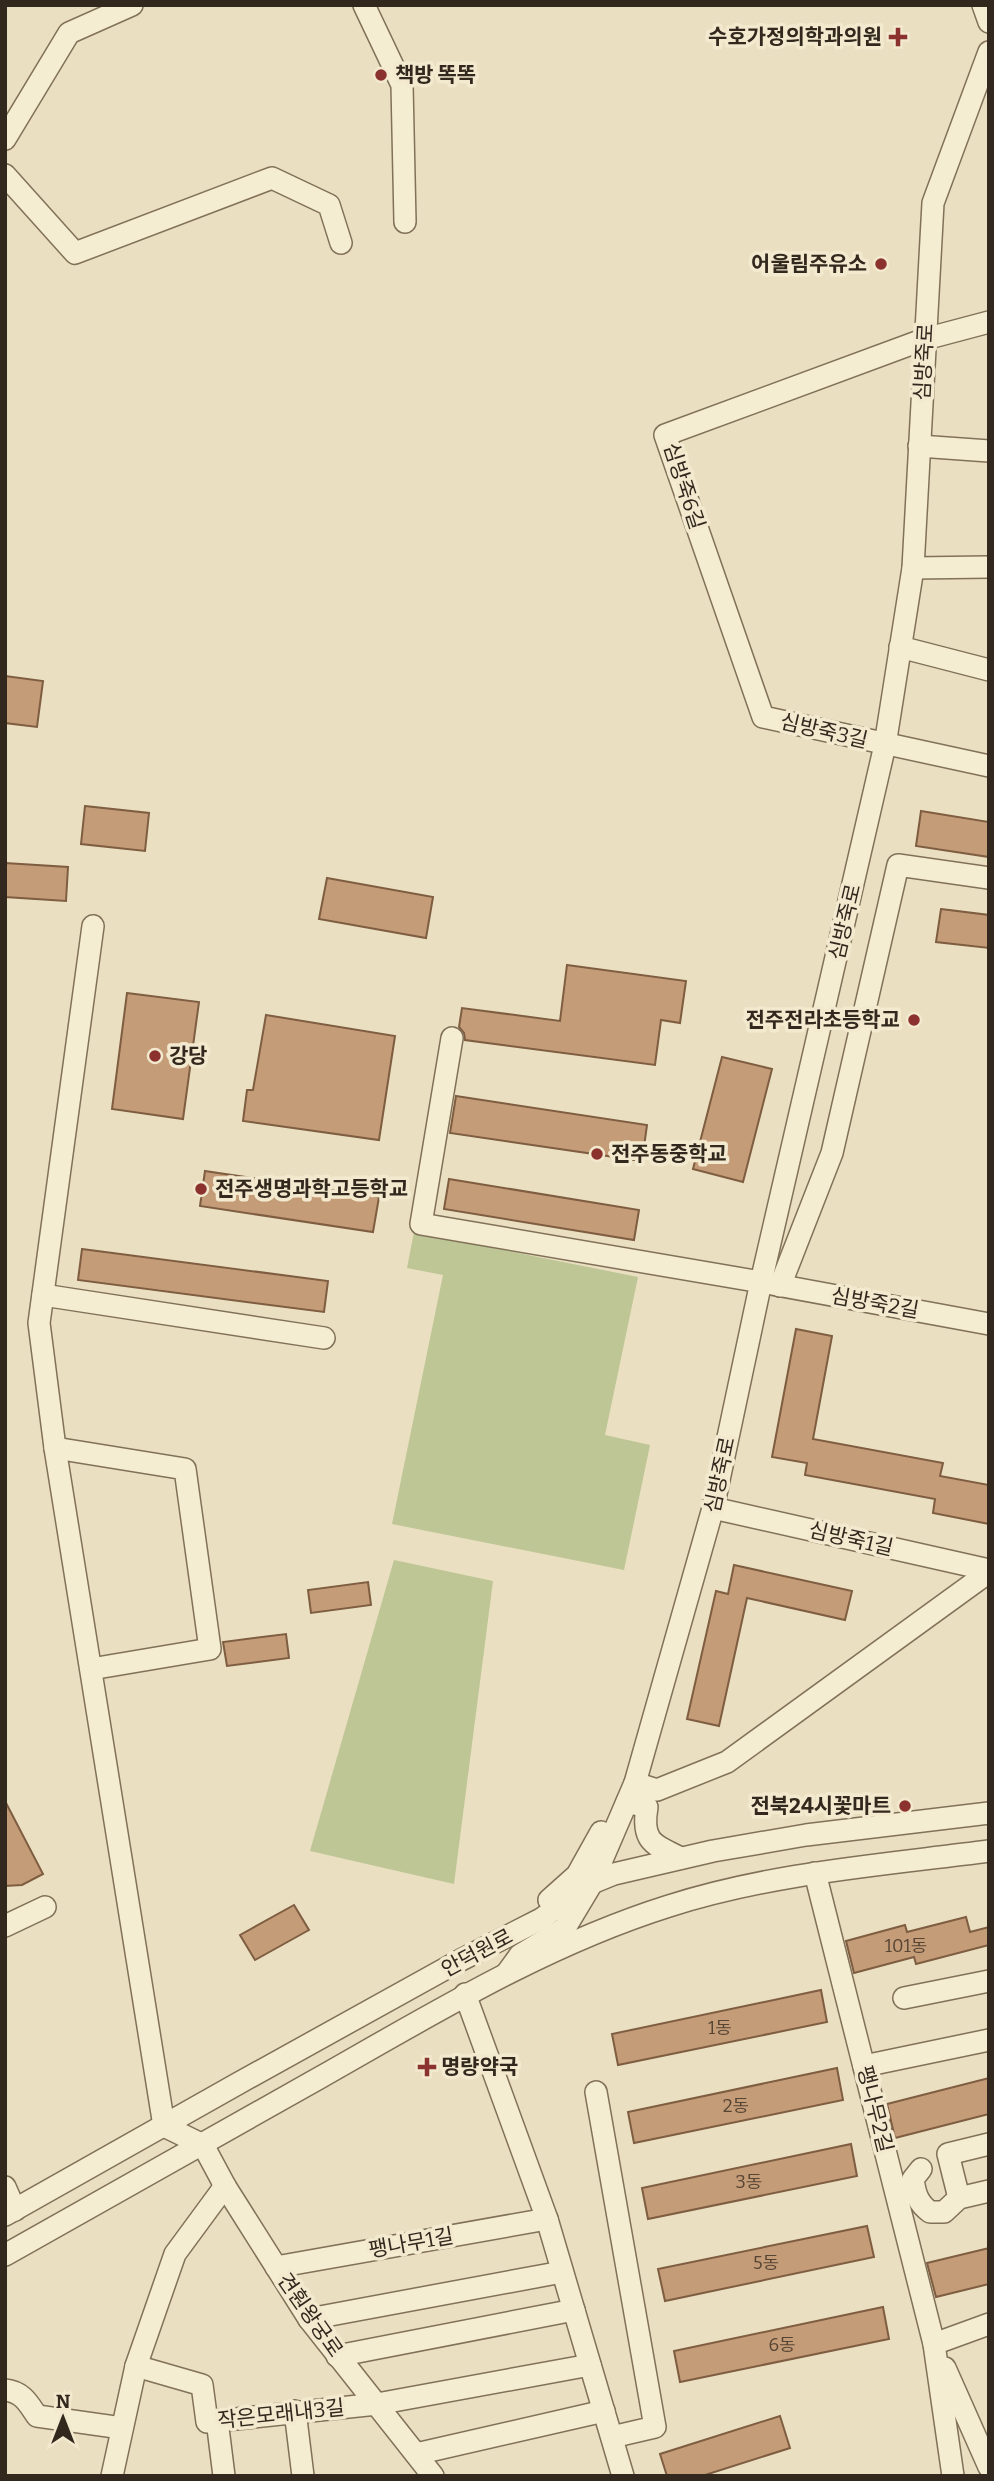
<svg xmlns="http://www.w3.org/2000/svg" width="994" height="2481" font-family="Bitter,'Noto Sans KR',serif">
  <style>
    .green { fill: #bec695 }
    .building { fill: #c59c78; stroke: #7e5d41; stroke-width: 2 }
    .lines { fill: none; stroke-linecap: round; stroke-linejoin: round }
    .minor-casing { stroke: #817159; stroke-width: 24 }
    .minor { stroke: #f5edd2; stroke-width: 21 }
    .poi-dot { fill: #8b322e; stroke: #f2e9cf; stroke-width: 2.5 }
    .labels { text-anchor: middle; stroke-width: 7; stroke-linejoin: round; paint-order: stroke }
    .number-label { font-size: 18px; fill: #574534 }
    .poi-label { font-size: 21px; font-weight: bold; fill: #32281d; stroke: #f2e9cf; text-anchor: start }
    .street-label { font-size: 21px; fill: #32281d; stroke: #f2e9cf }
  </style>
  <rect width="100%" height="100%" fill="#eadfc0"/>
  <g class="green">
    <polygon points="414,1232 638,1277 605,1435 650,1445 624,1570 392,1524 443,1275 407,1268"/>
    <polygon points="394,1560 493,1581 454,1884 310,1851"/>
  </g>
  <g class="building">
    <polygon points="5,676 43,681 37,727 5,723"/>
    <polygon points="85,806 149,813 145,851 81,844"/>
    <polygon points="921,811 989,822 989,857 916,846"/>
    <polygon points="5,863 68,867 66,901 5,897"/>
    <polygon points="327,878 433,897 426,938 319,919"/>
    <polygon points="941,909 989,915 989,948 936,942"/>
    <polygon points="567,965 686,981 680,1023 661,1020 655,1065 465,1040 464,1033 459,1027 462,1008 560,1021"/>
    <polygon points="127,993 199,1002 183,1119 112,1109"/>
    <polygon points="266,1015 395,1036 379,1140 243,1121 247,1090 253,1090"/>
    <polygon points="722,1057 772,1069 743,1182 693,1169"/>
    <polygon points="456,1096 647,1125 642,1161 450,1133"/>
    <polygon points="205,1171 379,1197 373,1232 200,1206"/>
    <polygon points="449,1179 639,1210 634,1240 444,1209"/>
    <polygon points="82,1249 328,1281 324,1312 78,1280"/>
    <polygon points="796,1329 832,1336 813,1439 943,1463 940,1476 989,1485 989,1524 933,1513 935,1499 805,1475 807,1463 772,1457"/>
    <polygon points="734,1565 852,1591 845,1620 747,1598 719,1726 687,1719 716,1591 728,1594"/>
    <polygon points="368,1582 371,1605 311,1613 308,1590"/>
    <polygon points="286,1634 289,1658 227,1666 223,1642"/>
    <polygon points="5,1801 43,1874 22,1885 5,1886"/>
    <polygon points="294,1905 309,1930 255,1960 240,1935"/>
    <polygon points="966,1917 970,1932 989,1927 989,1945 916,1964 914,1957 854,1973 846,1941 905,1925 907,1932"/>
    <polygon points="821,1990 827,2022 618,2065 612,2034"/>
    <polygon points="837,2068 843,2100 634,2143 628,2112"/>
    <polygon points="989,2078 989,2114 895,2138 887,2104"/>
    <polygon points="851,2144 857,2176 648,2219 642,2188"/>
    <polygon points="867,2226 874,2257 665,2301 658,2269"/>
    <polygon points="989,2248 989,2284 936,2297 927,2263"/>
    <polygon points="883,2307 889,2339 680,2382 674,2351"/>
    <polygon points="780,2416 790,2448 702,2476 667,2476 660,2454"/>
  </g>
  <g class="lines">
    <defs>
      <g id="minor">
        <polyline points="364,5 402,85 405,222"/>
        <polyline points="983,5 989,22"/>
        <polyline points="5,139 69,33 132,5"/>
        <polyline points="5,175 75,253 272,178 329,205 341,243"/>
        <polyline points="989,322 925,339 665,435 763,717 989,766"/>
        <polyline points="919,446 989,451"/>
        <polyline points="913,568 989,567"/>
        <polyline points="900,647 989,670"/>
        <polyline points="93,926 39,1323 55,1448 164,2126 203,2145 225,2186 309,2319 433,2476"/>
        <polyline points="452,1038 421,1224 761,1282 989,1324"/>
        <polyline points="780,1286 832,1153 898,865 989,878"/>
        <polyline points="43,1295 324,1338"/>
        <polyline points="55,1448 185,1469 210,1649 91,1669"/>
        <polyline points="713,1508 989,1570"/>
        <polyline points="635,1783 657,1790 727,1762 989,1572"/>
        <path d="M627 1802 647 1807C641 1842 654 1845 681 1858"/>
        <polyline points="815,1873 934,2344 953,2476"/>
        <polyline points="549,1900 577,1875 601,1832"/>
        <polyline points="5,1926 45,1907"/>
        <polyline points="507,1973 520,1955 565,1928 592,1883 635,1783 713,1508 761,1282 885,745 913,568 933,203 989,52"/>
        <polyline points="465,1994 547,2219 623,2476"/>
        <polyline points="904,1998 989,1981"/>
        <polyline points="864,2066 989,2040"/>
        <polyline points="596,2092 655,2427 612,2437"/>
        <path d="M921 2169 913 2179C915 2194 918 2203 930 2212H944L959 2198 989 2191"/>
        <polyline points="5,2187 15,2210"/>
        <polyline points="959,2198 948,2154 989,2144"/>
        <polyline points="5,2215 239,2083 461,1960 541,1919 592,1883 614,1874 713,1851 806,1835 989,1813"/>
        <path d="M5 2255C110 2195 216 2137 321 2077 434 2013 545 1945 669 1906 772 1873 882 1865 989 1851"/>
        <polyline points="276,2267 547,2219"/>
        <polyline points="309,2319 562,2272"/>
        <polyline points="934,2344 989,2324"/>
        <polyline points="337,2356 574,2310"/>
        <polyline points="136,2366 202,2385 207,2422 377,2404 590,2365"/>
        <polyline points="945,2368 989,2467"/>
        <path d="M5 2390C23 2392 28 2403 37 2416L122 2428"/>
        <polyline points="295,2411 303,2476"/>
        <polyline points="217,2420 224,2476"/>
        <polyline points="416,2454 604,2411"/>
        <polyline points="112,2476 136,2366 175,2254 225,2186"/>
      </g>
    </defs>
    <use href="#minor" class="minor-casing"/>
    <use href="#minor" class="minor"/>
  </g>
  <g class="poi-dot">
    <path d="M894.5 26.5h7v7h7v7h-7v7h-7v-7h-7v-7h7z"/>
    <circle cx="381" cy="75" r="7"/>
    <circle cx="881" cy="264" r="7"/>
    <circle cx="914" cy="1020" r="7"/>
    <circle cx="155" cy="1056" r="7"/>
    <circle cx="597" cy="1154" r="7"/>
    <circle cx="201" cy="1189" r="7"/>
    <circle cx="905" cy="1806" r="7"/>
    <path d="M423.5 2056.5h7v7h7v7h-7v7h-7v-7h-7v-7h7z"/>
  </g>
  <g class="labels">
    <g class="number-label">
      <text x="906" y="1952">101동</text>
      <text x="720" y="2034">1동</text>
      <text x="736" y="2112">2동</text>
      <text x="749" y="2188">3동</text>
      <text x="766" y="2269">5동</text>
      <text x="782" y="2351">6동</text>
    </g>
    <g class="poi-label">
      <text x="882" y="44" text-anchor="end">수호가정의학과의원</text>
      <text x="395" y="82">책방 똑똑</text>
      <text x="867" y="271" text-anchor="end">어울림주유소</text>
      <text x="900" y="1027" text-anchor="end">전주전라초등학교</text>
      <text x="169" y="1063">강당</text>
      <text x="611" y="1161">전주동중학교</text>
      <text x="215" y="1196">전주생명과학고등학교</text>
      <text x="891" y="1813" text-anchor="end">전북24시꽃마트</text>
      <text x="441" y="2074">명량약국</text>
    </g>
    <g class="street-label">
      <text transform="translate(924 362) rotate(-87)" y="7">심방죽로</text>
      <text transform="translate(684 486) rotate(72)" y="7">심방죽6길</text>
      <text transform="translate(824 731) rotate(13)" y="7">심방죽3길</text>
      <text transform="translate(845 922) rotate(-77)" y="7">심방죽로</text>
      <text transform="translate(875 1303) rotate(10)" y="7">심방죽2길</text>
      <text transform="translate(720 1475) rotate(-78)" y="7">심방죽로</text>
      <text transform="translate(851 1539) rotate(13)" y="7">심방죽1길</text>
      <text transform="translate(477 1953) rotate(-28)" y="7">안덕원로</text>
      <text transform="translate(875 2109) rotate(76)" y="7">팽나무2길</text>
      <text transform="translate(411 2243) rotate(-10)" y="7">팽나무1길</text>
      <text transform="translate(310 2315) rotate(55)" y="7">견훤왕궁로</text>
      <text transform="translate(281 2414) rotate(-6)" y="7">작은모래내3길</text>
    </g>
  </g>
  <rect width="994" height="2481" fill="none" stroke="#32281d" stroke-width="14"/>
  <g transform="translate(63 2418)" stroke="#f2e9cf" stroke-width="5" paint-order="stroke">
  <path d="M0-5L12 26L0 18L-12 26Z" fill="#32281d"/>
  <text y="-10" font-size="19" font-weight="bold" text-anchor="middle" fill="#32281d">N</text>
  </g>
</svg>
